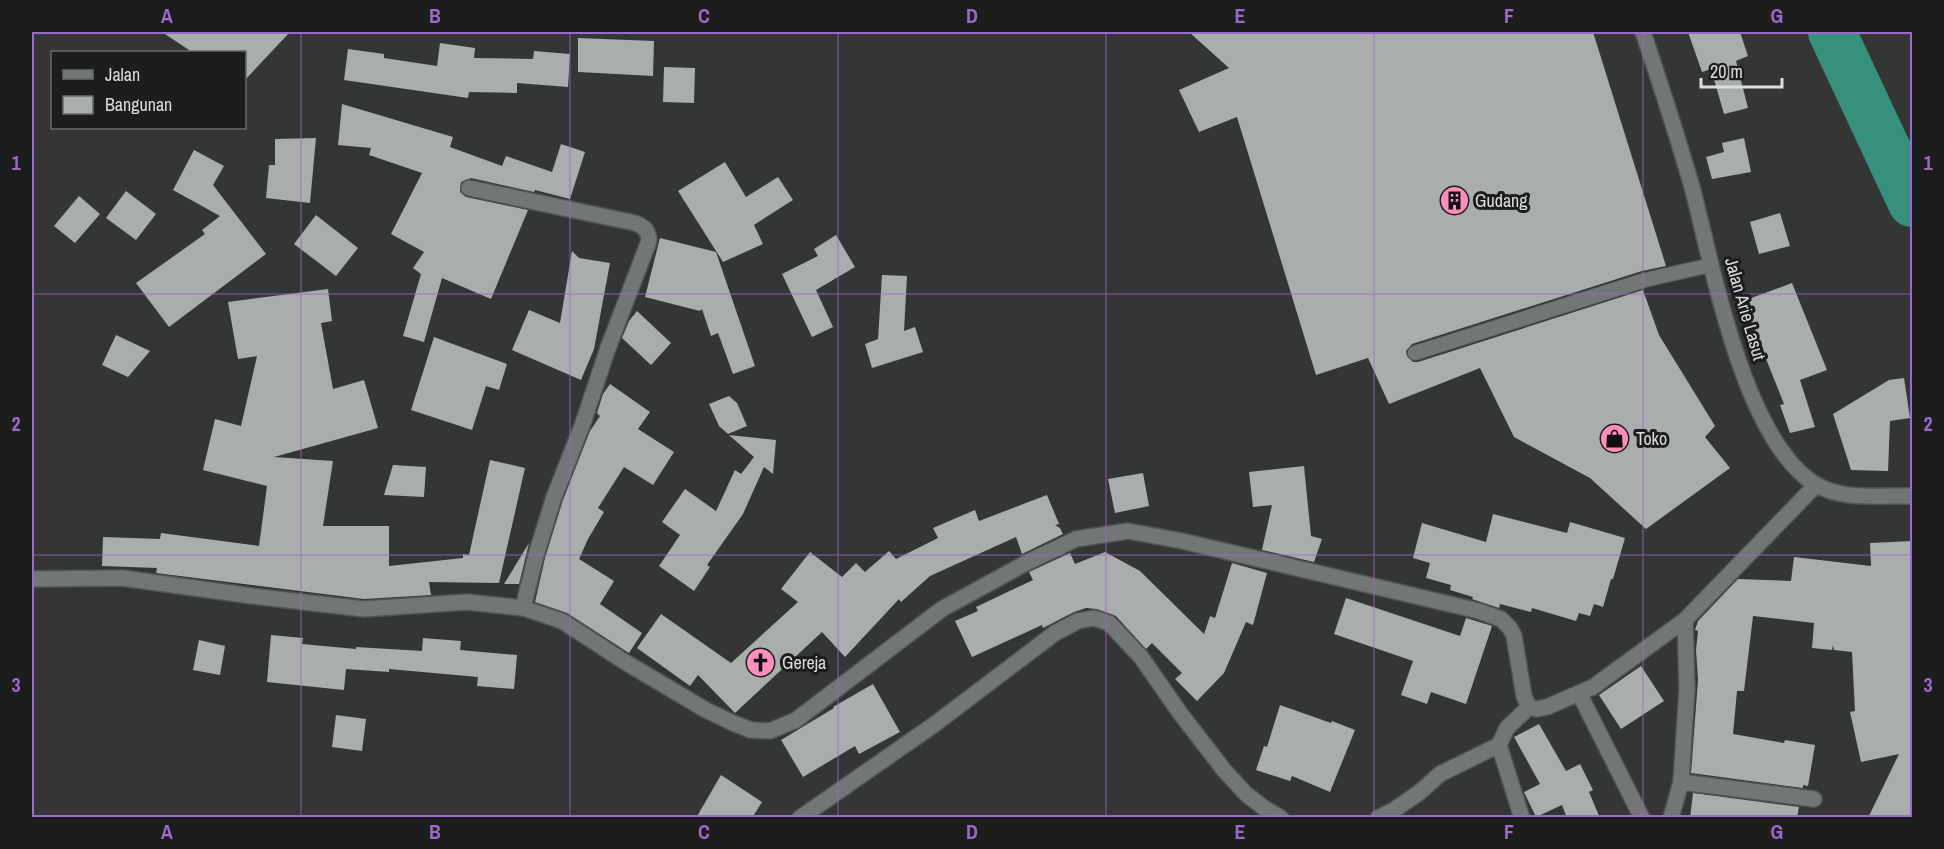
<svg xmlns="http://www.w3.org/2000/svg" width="1944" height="849" font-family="'Archivo Narrow',sans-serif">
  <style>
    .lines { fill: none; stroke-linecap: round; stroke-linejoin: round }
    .river { stroke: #36907c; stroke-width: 48 }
    .building { fill: #a9adab }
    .lane-casing { stroke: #515453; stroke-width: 16 }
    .street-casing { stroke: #515453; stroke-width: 18 }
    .secondary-casing { stroke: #515453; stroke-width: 18 }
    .lane { stroke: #727675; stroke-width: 14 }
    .street { stroke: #727675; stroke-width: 15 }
    .secondary { stroke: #727675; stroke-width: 15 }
    .grid { fill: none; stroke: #9d6aca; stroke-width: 1.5; stroke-opacity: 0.55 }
    .labels { text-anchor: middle; stroke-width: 6; stroke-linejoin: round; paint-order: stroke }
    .poi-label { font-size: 18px; fill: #dcdedd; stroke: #1c1d1d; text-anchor: start }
    .street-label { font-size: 18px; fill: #dcdedd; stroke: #1c1d1d }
    .neatline { fill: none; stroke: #9d6aca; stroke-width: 2 }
    .grid-label { font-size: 20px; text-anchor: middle; font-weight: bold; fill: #9d6aca }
  </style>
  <rect width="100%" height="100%" fill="#333635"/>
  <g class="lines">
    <polyline class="river" points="1832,32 1912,203"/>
  </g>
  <g class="building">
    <polygon points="162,32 290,32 244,81 244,52 192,52"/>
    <polygon points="1189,32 1593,32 1666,266 1642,271 1412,344 1406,351 1407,356 1413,362 1418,362 1643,290 1659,335 1715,426 1705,437 1730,468 1646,529 1590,478 1514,437 1480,368 1389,404 1368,358 1316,375 1237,117 1199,132 1179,90 1229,68"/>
    <polygon points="1688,32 1740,32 1748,56 1736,61 1748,108 1724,114 1711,69 1702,72"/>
    <polygon points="578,38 654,41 653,76 578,72"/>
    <polygon points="440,43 475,48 474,58 533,59 534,51 570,54 568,87 517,83 517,93 469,92 468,98 344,80 348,49 384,54 384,58 437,66"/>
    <polygon points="664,67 695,68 694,103 663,102"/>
    <polygon points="342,104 453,137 450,147 502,166 506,156 552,172 561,144 585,152 570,199 535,190 534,192 471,178 461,182 460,192 466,197 528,210 491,299 442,278 424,342 403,336 421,274 413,268 424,252 391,234 422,173 369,155 371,148 338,145"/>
    <polygon points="316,138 310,203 266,198 269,165 275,165 275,139"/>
    <polygon points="1744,138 1751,172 1712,179 1706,157 1724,152 1722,143"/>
    <polygon points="194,150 224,166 213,185 266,254 169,327 136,283 205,234 202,230 220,216 173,190"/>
    <polygon points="725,162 746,197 778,177 793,200 754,225 763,244 723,262 678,191"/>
    <polygon points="126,191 156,214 136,240 106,218"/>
    <polygon points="79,196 100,214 75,243 54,226"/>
    <polygon points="1780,213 1790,246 1759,254 1750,222"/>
    <polygon points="316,215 358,248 336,276 294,244"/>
    <polygon points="836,235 855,267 816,290 833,327 812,337 782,274 818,256 814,249"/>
    <polygon points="660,238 716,252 755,366 733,374 718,333 711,336 702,309 700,311 645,297"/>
    <polygon points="572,251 579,258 610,263 594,349 581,380 512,350 529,310 560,323"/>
    <polygon points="882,275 907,276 904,331 915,327 923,352 872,368 865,344 878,339"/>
    <polygon points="1792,283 1827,370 1800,380 1815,427 1790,433 1780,405 1784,404 1743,301"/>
    <polygon points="328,289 332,321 321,323 333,389 364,380 378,428 274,457 333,461 323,526 389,526 389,566 463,558 463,554 469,555 490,460 525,468 499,583 429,582 431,595 364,599 156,573 157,568 102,566 103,537 160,539 161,533 259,546 267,486 203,470 215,419 241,426 257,356 238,359 228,302"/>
    <polygon points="637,311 671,343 651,365 622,338 629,321"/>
    <polygon points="116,335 150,351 128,377 102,365"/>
    <polygon points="434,337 507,364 499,390 486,386 472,430 411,410"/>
    <polygon points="1904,378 1910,418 1890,421 1888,471 1851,470 1833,414 1889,380"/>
    <polygon points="610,384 650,412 638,429 674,452 653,485 624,467 598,508 604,512 588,539 579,559 614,581 600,604 642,633 629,653 567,613 535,602 545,558 563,500 590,431 600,416 597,413 603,394"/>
    <polygon points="729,396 737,403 747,426 728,434 719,426 709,404"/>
    <polygon points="729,435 776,440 773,474 764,467 743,514 707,565 710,567 694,591 659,566 680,535 662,522 685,489 716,511 735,470 741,474 754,457"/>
    <polygon points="393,465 426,467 424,497 384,495"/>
    <polygon points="1304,466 1311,536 1322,539 1314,562 1262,550 1272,505 1253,507 1249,472"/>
    <polygon points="1143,473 1149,506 1115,513 1108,479"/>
    <polygon points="1047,495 1059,524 1055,525 1060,528 1063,534 1022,554 1016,537 930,576 901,602 899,599 845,657 822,632 735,713 698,675 690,686 637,648 661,614 731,663 798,602 781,589 810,552 842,577 856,563 865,572 889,551 896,559 938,538 933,528 975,510 979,521"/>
    <polygon points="1493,514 1567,533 1570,522 1625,538 1613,579 1611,579 1603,607 1594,604 1590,616 1579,613 1576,621 1532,608 1531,612 1500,604 1499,608 1472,599 1473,597 1450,590 1451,585 1426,578 1430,563 1413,558 1422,523 1486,542"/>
    <polygon points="1912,541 1912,818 1868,818 1899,754 1861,762 1850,712 1855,711 1852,652 1834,650 1833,645 1832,650 1812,648 1814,623 1753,616 1744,691 1737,691 1733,734 1784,743 1785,740 1815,745 1808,786 1803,785 1803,788 1691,773 1698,680 1696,650 1698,631 1695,630 1698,621 1738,579 1791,581 1794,557 1871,566 1870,543"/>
    <polygon points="529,543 519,584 504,584"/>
    <polygon points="1105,552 1140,571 1204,634 1210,616 1215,618 1232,563 1267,573 1253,625 1246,622 1224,673 1197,701 1175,679 1182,673 1152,643 1146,649 1116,616 1097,609 1086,608 1074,612 1043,628 1042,625 972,657 955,621 978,611 976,607 1033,580 1029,572 1070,553 1075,564"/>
    <polygon points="1346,598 1460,636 1466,618 1492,626 1466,704 1431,692 1427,704 1401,695 1413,661 1334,634"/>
    <polygon points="271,635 303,638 302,644 356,649 356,647 422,651 423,638 461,641 460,650 517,655 514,689 477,686 478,677 389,669 389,672 346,669 344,690 267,682"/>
    <polygon points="199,640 225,646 220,675 193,670"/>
    <polygon points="1641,666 1664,701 1621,729 1599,695"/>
    <polygon points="873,684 900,732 859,754 855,746 803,777 781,740 834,708 833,707"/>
    <polygon points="1280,705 1331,723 1332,721 1355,730 1330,792 1292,776 1290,781 1256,770 1264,746 1267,747"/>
    <polygon points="336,715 366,719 362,751 332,747"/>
    <polygon points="1539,724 1566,771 1580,764 1593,790 1589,792 1600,818 1567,818 1562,805 1536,817 1524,792 1540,784 1514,737"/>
    <polygon points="721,775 762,802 752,818 696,818"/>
    <polygon points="1693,793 1799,807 1797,818 1690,818"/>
  </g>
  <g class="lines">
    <defs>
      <polyline id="lane" points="1415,353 1645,280 1711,265"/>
      <g id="street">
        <path d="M469 188 635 223C645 227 648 230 649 241L608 348 582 426 554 497 536 555 523 608"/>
        <polyline points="32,579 122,578 252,596 364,609 467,602 523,608 562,621 625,662 706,710 733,723 751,730 770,731 796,720 942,609 1026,563 1076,539 1128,531 1182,541 1479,611 1501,619 1510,628 1514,636 1524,696 1529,707"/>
        <polyline points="1579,693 1642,818"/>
        <polyline points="1529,707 1537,709 1547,707 1593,687 1685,620 1816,485"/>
        <polyline points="1499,745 1522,818"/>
        <polyline points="1681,782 1814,799"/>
        <polyline points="800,818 935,724 1055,633 1078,621 1094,618 1109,623 1141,657 1180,713 1224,770 1246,794 1264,808 1281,818"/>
        <polyline points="1378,818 1394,810 1420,792 1440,774 1499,745 1507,728 1529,707"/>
        <polyline points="1671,818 1681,782 1687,689 1685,620"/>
      </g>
      <path id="secondary" d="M1643 32C1660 83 1677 135 1692 187 1713 266 1743 439 1815 484 1842 501 1881 495 1912 496"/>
    </defs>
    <use href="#lane" class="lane-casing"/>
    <use href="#street" class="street-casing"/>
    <use href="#secondary" class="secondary-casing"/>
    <use href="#lane" class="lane"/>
    <use href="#street" class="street"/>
    <use href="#secondary" class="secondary"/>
  </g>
  <path class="grid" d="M301 32V818M570 32V818M838 32V818M1106 32V818M1374 32V818M1643 32V818M32 294H1912M32 555H1912"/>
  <defs>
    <symbol id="building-disc" viewBox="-11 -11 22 22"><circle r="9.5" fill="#fe8ebb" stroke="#1c1d1d"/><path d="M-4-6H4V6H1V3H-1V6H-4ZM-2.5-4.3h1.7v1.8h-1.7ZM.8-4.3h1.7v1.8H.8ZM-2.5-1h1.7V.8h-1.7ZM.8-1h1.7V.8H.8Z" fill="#111"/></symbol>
    <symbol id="shop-disc" viewBox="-11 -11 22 22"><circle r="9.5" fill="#fe8ebb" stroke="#1c1d1d"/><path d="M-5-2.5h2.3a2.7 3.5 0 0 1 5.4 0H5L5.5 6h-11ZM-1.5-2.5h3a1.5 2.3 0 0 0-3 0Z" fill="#111"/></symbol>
    <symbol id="church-disc" viewBox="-11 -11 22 22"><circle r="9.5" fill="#fe8ebb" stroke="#1c1d1d"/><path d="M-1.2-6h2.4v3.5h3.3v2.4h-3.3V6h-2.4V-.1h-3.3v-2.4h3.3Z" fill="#111"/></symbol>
  </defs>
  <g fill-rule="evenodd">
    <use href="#building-disc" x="1438" y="184" width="33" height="33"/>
    <use href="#shop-disc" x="1598" y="422" width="33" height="33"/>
    <use href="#church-disc" x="744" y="646" width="33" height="33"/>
  </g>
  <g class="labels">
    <g class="poi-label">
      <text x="1475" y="207">Gudang</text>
      <text x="1636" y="445">Toko</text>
      <text x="782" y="669">Gereja</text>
    </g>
    <g class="street-label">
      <text transform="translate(1745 309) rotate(74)" y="6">Jalan Arie Lasut</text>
    </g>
  </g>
  <rect width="1944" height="849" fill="none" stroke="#1c1d1d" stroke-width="66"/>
  <rect x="51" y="51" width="195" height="78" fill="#1c1d1d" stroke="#696a6a" stroke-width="1.5"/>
  <rect x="63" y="70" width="30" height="9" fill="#727675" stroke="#696a6a" stroke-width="1.5"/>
  <text x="105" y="81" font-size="18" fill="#dcdedd">Jalan</text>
  <rect x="63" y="96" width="30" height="18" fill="#a9adab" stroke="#696a6a" stroke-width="1.5"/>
  <text x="105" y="111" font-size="18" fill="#dcdedd">Bangunan</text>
  <path d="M1701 78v9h81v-9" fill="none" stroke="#dcdedd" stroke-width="3"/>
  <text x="1710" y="78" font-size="18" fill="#dcdedd" stroke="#1c1d1d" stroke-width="4.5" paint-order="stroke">20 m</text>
  <rect x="33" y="33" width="1878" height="783" class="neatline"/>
  <g class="grid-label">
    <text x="167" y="23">A</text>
    <text x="435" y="23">B</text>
    <text x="704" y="23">C</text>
    <text x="972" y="23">D</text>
    <text x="1240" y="23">E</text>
    <text x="1509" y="23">F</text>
    <text x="1777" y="23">G</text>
    <text x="16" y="170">1</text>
    <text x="1928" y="170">1</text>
    <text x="16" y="431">2</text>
    <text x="1928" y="431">2</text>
    <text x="16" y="692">3</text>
    <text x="1928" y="692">3</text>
    <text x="167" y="839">A</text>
    <text x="435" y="839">B</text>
    <text x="704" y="839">C</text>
    <text x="972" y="839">D</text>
    <text x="1240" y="839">E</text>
    <text x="1509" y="839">F</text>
    <text x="1777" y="839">G</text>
  </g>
</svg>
